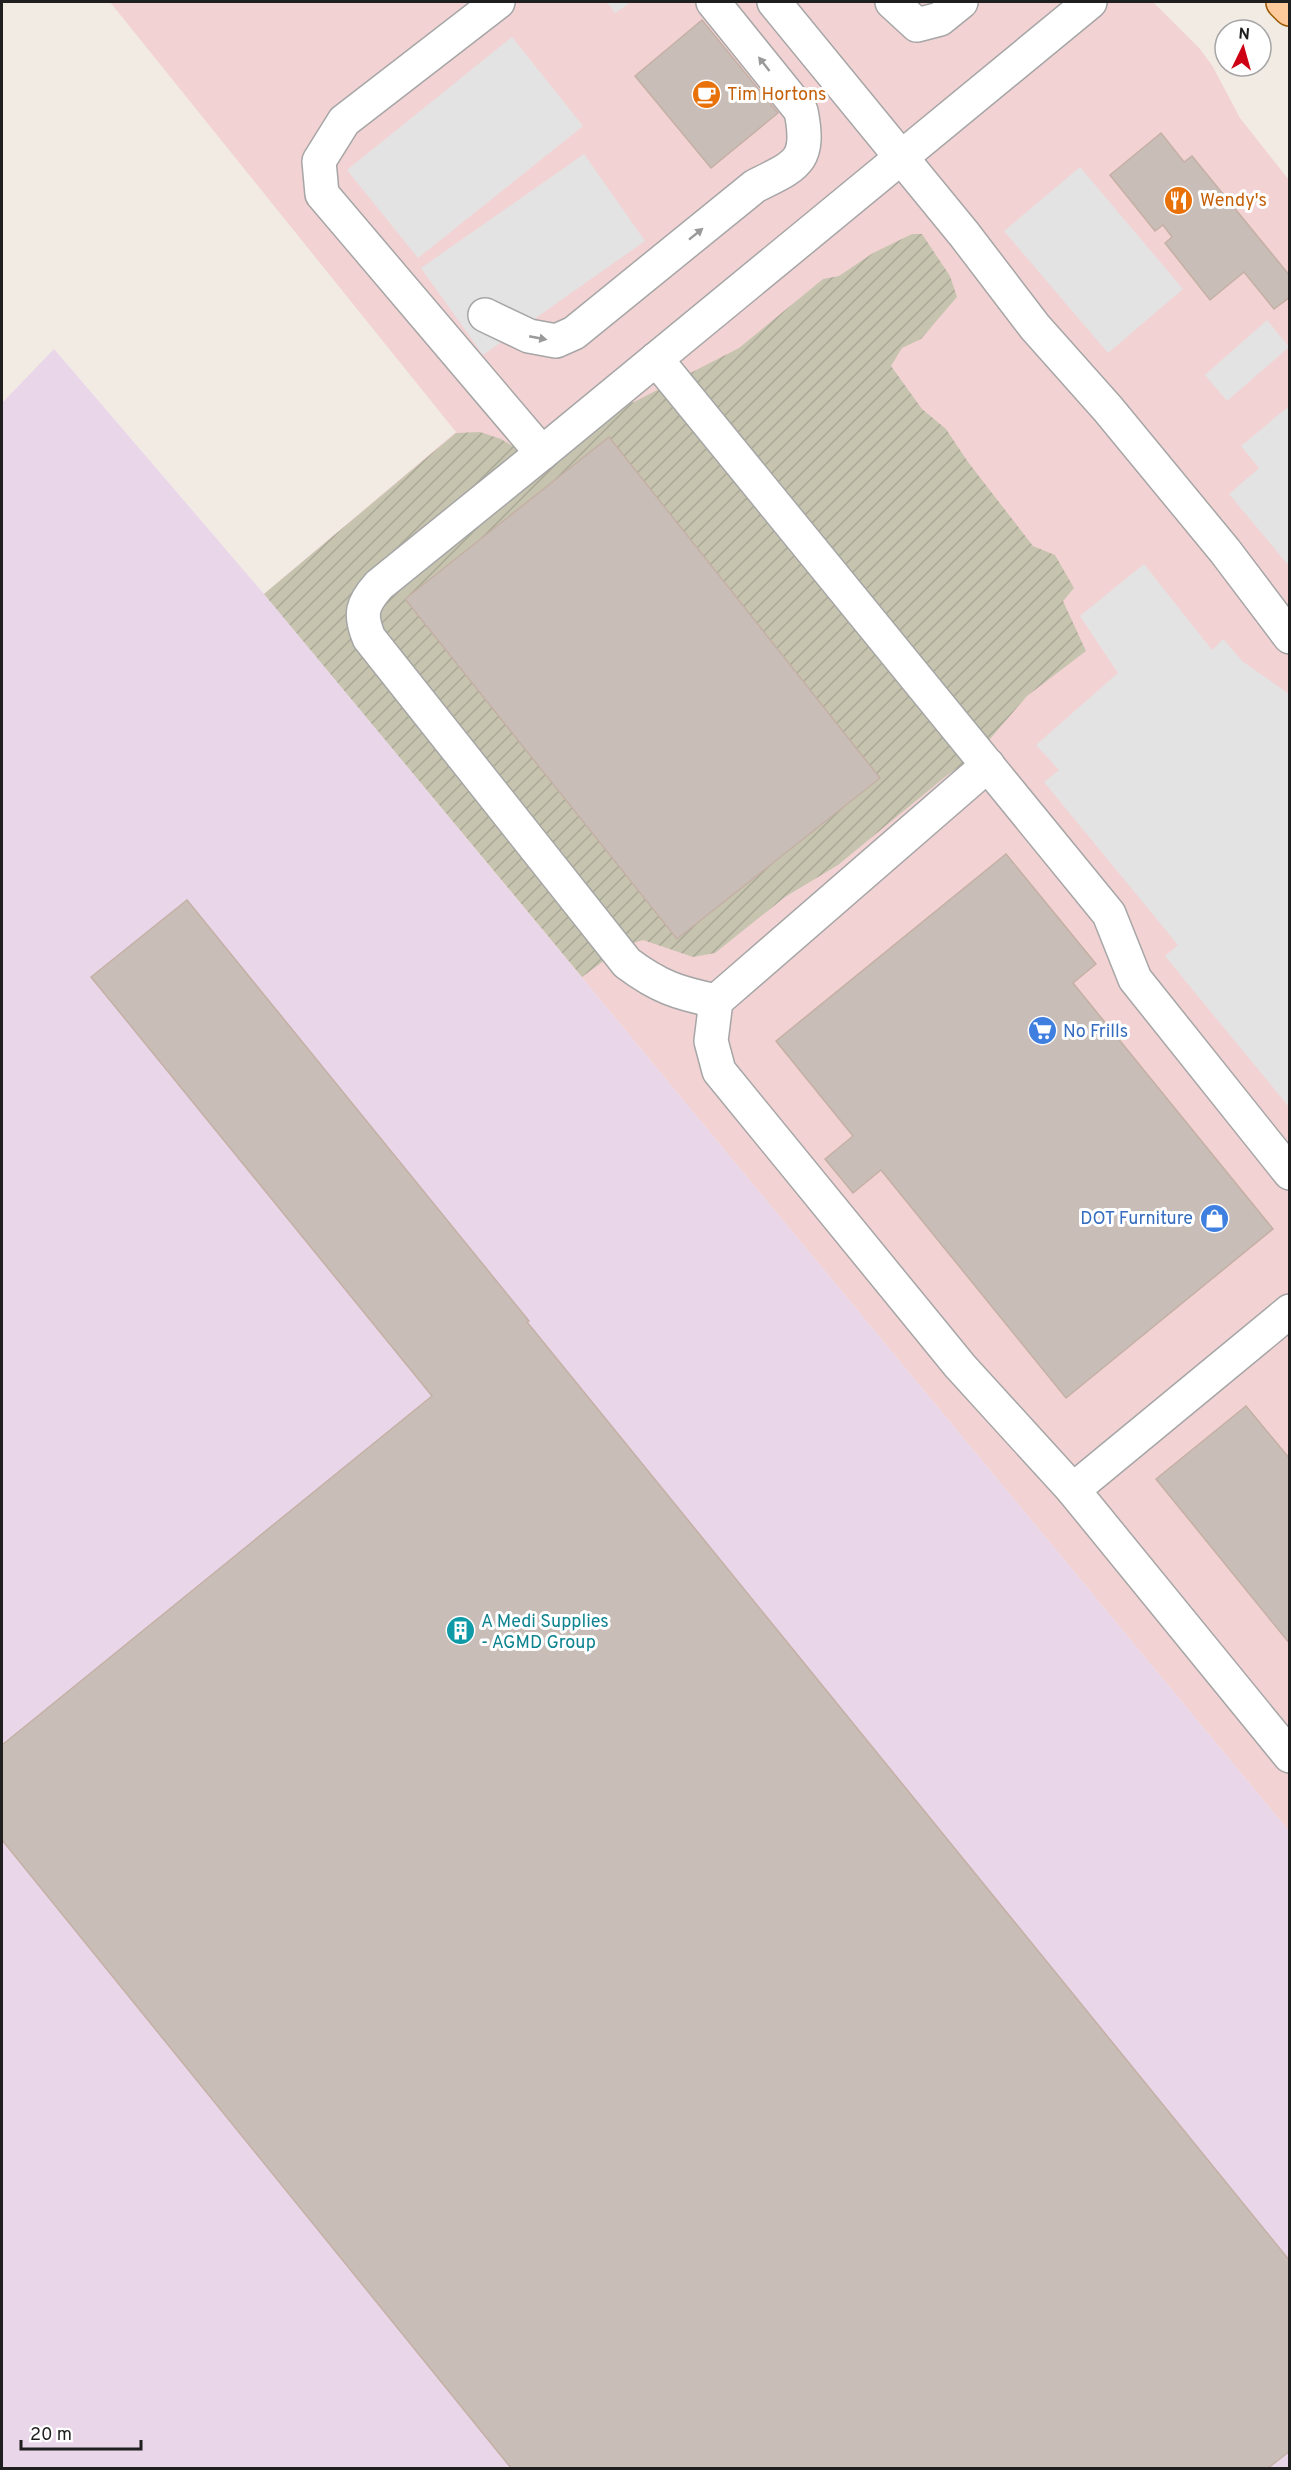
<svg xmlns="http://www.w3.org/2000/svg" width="1291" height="2470" font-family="Overpass,sans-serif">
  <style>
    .commercial { fill: #f3d2d4 }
    .industrial { fill: #ead6e9 }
    .construction { fill: url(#construction-furrows) }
    .parking { fill: #e3e3e3 }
    .building { fill: #c9bdb7; stroke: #c4b0a5; stroke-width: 1.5 }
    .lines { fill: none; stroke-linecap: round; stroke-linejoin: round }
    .minor-casing { stroke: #a6a6a6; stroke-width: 36 }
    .major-casing { stroke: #9a5800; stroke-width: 36 }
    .minor { stroke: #fff; stroke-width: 33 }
    .major { stroke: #ffca9b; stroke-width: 33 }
    .oneway { fill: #9a9a9a }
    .labels { text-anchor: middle; stroke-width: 6; stroke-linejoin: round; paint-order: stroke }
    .food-label { font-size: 18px; fill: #c56008; stroke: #fff; text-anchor: start }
    .shop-label { font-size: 18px; fill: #366cbe; stroke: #fff; text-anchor: start }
    .culture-label { font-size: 18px; fill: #0d838f; stroke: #fff; text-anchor: start }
  </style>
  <defs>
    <pattern id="construction-furrows" width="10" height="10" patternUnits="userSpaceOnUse" patternTransform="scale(1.5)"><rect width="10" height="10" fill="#c6c4af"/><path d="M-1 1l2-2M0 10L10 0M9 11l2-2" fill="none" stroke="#aaa896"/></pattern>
  </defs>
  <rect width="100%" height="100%" fill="#f1ebe4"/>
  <polygon class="commercial" points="110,2 1153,2 1200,49 1213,67 1240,118 1289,180 1289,1831 264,594 456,432"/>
  <polygon class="industrial" points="54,349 264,594 1289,1831 1289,2468 2,2468 2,403"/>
  <polygon class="construction" points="912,234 922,234 950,276 957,297 921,339 902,348 891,366 922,409 946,429 968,462 1033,546 1055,555 1074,588 1063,601 1086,651 1027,696 978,753 945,777 838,865 785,897 715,953 693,957 643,940 624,946 582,977 264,594 456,433 480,432 501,439 516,448 604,409 634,402 739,348 823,279 839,276 873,253"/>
  <g class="parking">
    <polygon points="607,2 631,2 615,13"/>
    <polygon points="512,37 583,126 418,258 347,170"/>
    <polygon points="584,154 645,241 483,355 421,268"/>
    <polygon points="1080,167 1183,289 1108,353 1004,231"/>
    <polygon points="1267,320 1289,347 1227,401 1205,375"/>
    <polygon points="1289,406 1289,566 1229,494 1259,468 1241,446"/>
    <polygon points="1144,564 1212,650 1223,639 1242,661 1289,694 1289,1107 1165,956 1178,945 1044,782 1059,770 1036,745 1118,673 1080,616"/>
  </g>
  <g class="building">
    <polygon points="702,20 778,113 711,168 635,76"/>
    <polygon points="1161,133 1184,162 1192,156 1290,276 1290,297 1274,309 1244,272 1210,300 1165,243 1172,237 1163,225 1155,231 1110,175"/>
    <polygon points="609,437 880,778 677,939 405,599"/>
    <polygon points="1006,854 1096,964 1073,983 1273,1229 1066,1398 881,1170 853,1193 825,1159 853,1136 776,1041"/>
    <polygon points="187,900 529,1321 527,1322 1290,2261 1290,2451 1268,2468 511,2468 2,1840 2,1745 432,1396 91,977"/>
    <polygon points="1246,1406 1290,1459 1290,1644 1156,1479"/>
  </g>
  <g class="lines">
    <defs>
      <g id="minor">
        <polyline points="498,2 344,121 319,161 322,194 542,453 1090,2"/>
        <polyline points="774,2 964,234 1035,327 1108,409 1225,551 1290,637"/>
        <polyline points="892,2 917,25 940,19 961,2"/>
        <path d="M485 315 529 336 556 341 574 333 755 186C797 165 811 162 801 111L713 2"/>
        <polyline points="656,359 1109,914 1135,979 1290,1173"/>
        <path d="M542 453 379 585C362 604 359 614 369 638L627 963C659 987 678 993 716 1001"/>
        <polyline points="988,765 716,1001 711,1041 719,1071 960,1366 1073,1490"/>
        <polyline points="1290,1311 1073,1490 1290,1756"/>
      </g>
      <polyline id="major" points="1283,2 1290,9"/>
    </defs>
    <use href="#minor" class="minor-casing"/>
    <use href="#major" class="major-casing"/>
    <use href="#minor" class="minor"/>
    <use href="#major" class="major"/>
  </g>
  <defs><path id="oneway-solid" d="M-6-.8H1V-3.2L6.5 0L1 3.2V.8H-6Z" transform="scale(1.5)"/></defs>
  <g class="oneway">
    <use href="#oneway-solid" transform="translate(764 64) rotate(-128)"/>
    <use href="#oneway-solid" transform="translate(696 234) rotate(-39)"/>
    <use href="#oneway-solid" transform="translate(538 338) rotate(11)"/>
  </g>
  <defs>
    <symbol id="cafe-disc" viewBox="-11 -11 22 22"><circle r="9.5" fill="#e8710a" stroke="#fff"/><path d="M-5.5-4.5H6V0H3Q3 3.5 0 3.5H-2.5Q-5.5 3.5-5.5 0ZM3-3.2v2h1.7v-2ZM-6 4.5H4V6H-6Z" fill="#fff"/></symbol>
    <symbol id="restaurant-disc" viewBox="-11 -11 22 22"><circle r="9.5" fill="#e8710a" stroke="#fff"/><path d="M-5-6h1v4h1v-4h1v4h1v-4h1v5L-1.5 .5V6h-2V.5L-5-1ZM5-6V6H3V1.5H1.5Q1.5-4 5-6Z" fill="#fff"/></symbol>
    <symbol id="supermarket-disc" viewBox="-11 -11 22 22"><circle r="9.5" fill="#3f7fe0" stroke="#fff"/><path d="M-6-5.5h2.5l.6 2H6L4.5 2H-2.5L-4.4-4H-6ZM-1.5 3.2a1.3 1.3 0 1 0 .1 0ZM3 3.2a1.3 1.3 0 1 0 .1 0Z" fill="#fff"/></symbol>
    <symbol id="shop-disc" viewBox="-11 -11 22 22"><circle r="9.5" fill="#3f7fe0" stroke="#fff"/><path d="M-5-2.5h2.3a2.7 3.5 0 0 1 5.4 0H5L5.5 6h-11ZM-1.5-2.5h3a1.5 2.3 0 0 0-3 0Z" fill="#fff"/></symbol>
    <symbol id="building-disc" viewBox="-11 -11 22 22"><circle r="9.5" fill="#0f9aa8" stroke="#fff"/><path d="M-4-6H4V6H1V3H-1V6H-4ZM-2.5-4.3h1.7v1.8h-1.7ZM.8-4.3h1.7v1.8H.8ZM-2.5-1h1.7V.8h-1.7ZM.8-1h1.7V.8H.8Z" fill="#fff"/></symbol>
  </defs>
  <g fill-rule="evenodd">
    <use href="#cafe-disc" x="690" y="78" width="33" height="33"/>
    <use href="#restaurant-disc" x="1162" y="184" width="33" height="33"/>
    <use href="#supermarket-disc" x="1026" y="1014" width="33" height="33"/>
    <use href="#shop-disc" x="1198" y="1202" width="33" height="33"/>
    <use href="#building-disc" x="444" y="1614" width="33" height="33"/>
  </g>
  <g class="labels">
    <g class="food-label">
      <text x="727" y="100">Tim Hortons</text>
      <text x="1200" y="206">Wendy's</text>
    </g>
    <g class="shop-label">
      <text x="1063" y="1037">No Frills</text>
      <text x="1193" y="1224" text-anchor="end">DOT Furniture</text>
    </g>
    <g class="culture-label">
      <text x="481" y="1627">A Medi Supplies<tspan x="481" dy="21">- AGMD Group</tspan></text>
    </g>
  </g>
  <rect width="1291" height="2470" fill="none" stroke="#1f1f1f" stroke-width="6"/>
  <g transform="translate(1243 48) rotate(5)"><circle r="28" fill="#ffffff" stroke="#a5a5a5" stroke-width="1.5"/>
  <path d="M0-4.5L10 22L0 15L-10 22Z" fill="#ce0014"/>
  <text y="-9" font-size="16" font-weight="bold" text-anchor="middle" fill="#1f1f1f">N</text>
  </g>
  <path d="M21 2440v9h120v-9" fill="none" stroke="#1f1f1f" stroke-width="3"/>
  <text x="30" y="2440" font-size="18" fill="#1f1f1f" stroke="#ffffff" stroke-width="4.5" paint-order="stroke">20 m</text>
</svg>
